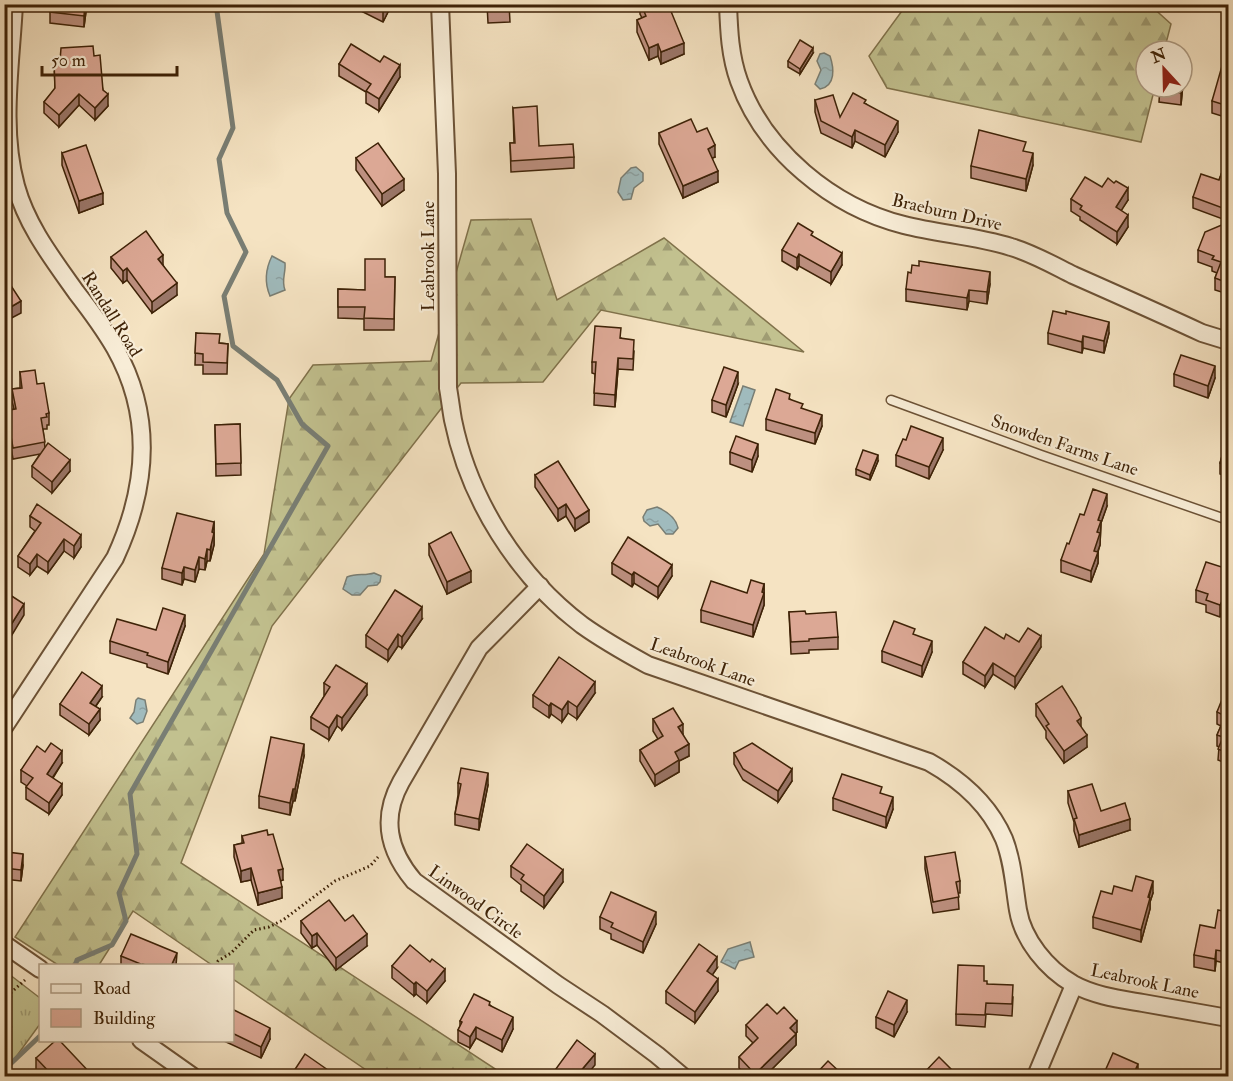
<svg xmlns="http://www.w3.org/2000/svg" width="1233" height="1081" font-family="'IM FELL Double Pica',serif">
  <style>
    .grass { fill: url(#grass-tufts); stroke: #80724b; stroke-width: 1.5 }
    .forest { fill: url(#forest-firs); stroke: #80724b; stroke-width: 1.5 }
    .water { fill: url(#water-ripples); stroke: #797e74; stroke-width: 1.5 }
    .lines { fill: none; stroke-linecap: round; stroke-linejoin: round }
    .stream { stroke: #797e74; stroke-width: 5 }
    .lane-casing { stroke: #6c5236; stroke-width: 11 }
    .street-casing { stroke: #6c5236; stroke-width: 20 }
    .path { stroke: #3e2207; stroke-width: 3; stroke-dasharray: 1.5 3; stroke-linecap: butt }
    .lane { stroke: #f8edd7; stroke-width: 8 }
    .street { stroke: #f8edd7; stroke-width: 16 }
    .wall { fill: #bd9080; stroke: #3e2207; stroke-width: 1.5 }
    .shaded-wall { fill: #9a7668; stroke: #3e2207; stroke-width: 1.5 }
    .building { fill: #dca895; stroke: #3e2207; stroke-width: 1.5 }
    .labels { text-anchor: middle; stroke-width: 4.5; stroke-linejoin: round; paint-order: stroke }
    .street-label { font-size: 18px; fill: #3e2207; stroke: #f8edd7 }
  </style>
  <defs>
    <pattern id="grass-tufts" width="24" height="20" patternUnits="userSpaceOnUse" patternTransform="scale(1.5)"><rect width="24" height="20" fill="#c2c18f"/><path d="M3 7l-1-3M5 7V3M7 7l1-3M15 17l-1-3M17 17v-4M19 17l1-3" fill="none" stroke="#9f9c73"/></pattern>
    <pattern id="forest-firs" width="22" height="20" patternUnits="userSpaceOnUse" patternTransform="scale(1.5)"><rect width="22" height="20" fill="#c2c18f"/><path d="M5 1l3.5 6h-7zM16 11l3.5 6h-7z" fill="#9f9c73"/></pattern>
    <pattern id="water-ripples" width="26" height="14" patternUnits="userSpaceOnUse" patternTransform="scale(1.5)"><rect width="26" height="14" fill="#a0bbbd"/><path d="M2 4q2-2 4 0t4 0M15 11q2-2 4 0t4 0" fill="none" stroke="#8ba0a1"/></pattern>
  </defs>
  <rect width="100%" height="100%" fill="#f5e3c2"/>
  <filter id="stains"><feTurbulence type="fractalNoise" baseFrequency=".00333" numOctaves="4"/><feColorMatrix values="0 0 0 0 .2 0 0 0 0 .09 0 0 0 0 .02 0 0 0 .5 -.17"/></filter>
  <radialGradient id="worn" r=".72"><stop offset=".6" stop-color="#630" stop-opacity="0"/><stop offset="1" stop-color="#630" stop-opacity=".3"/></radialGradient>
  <polygon class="grass" points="5,971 40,998 40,1024 5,1072"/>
  <g class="forest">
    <polygon points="907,4 1150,5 1171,24 1164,51 1146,51 1146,87 1155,87 1141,142 887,88 869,56"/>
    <polygon points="531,219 557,300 664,238 804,352 601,310 543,382 461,383 272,626 181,863 506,1076 375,1076 233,979 232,966 212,965 133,911 99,965 58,965 15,937 264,554 289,399 313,365 431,361 471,220"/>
  </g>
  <g class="water">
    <path d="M824 53 830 56C834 68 836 86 820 89L815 84 821 70 817 61 820 54Z"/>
    <polygon points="636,167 643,173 643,181 634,188 631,199 623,200 618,192 621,178 631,168"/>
    <path d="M272 256 285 263C286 273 281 280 285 290L270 296C264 282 265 270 272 256Z"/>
    <polygon points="743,386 755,390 743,426 730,422"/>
    <path d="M657 507C666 511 676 518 678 528L673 534H666L658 524 650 526 644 521 643 517 647 510Z"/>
    <path d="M374 573 381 576 380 582 377 585 368 586 360 595H352L343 589 347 577C357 573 365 576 374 573Z"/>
    <polygon points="138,698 145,700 147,711 143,722 137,724 130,718 134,712 136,700"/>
    <polygon points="750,942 754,957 739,961 735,969 721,962 728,949"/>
  </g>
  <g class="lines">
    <g class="stream">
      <polyline points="75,966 77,960 112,945 126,921 119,893 137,854 130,794 328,446 302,424 277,380 233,346 224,296 246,252 227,213 219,159 233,128 216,4"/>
      <polyline points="4,1070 40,1036"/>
    </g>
    <defs>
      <polyline id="lane" points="891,400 1041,455 1228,520"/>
      <g id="street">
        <path d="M440 4 447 174 448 388C450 399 451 409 453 420 469 499 517 576 582 625 603 640 626 653 648 665L929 762C961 780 989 804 1004 839 1013 862 1014 886 1018 910 1023 940 1047 969 1073 984 1095 996 1120 999 1143 1003 1172 1008 1200 1013 1228 1018"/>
        <path d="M728 4C729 31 730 56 739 81 764 151 832 207 904 225 939 234 976 236 1011 247 1032 253 1053 265 1073 275 1116 294 1159 313 1202 333L1228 341"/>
        <path d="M540 586 479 648 401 782C381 818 388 850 414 881L558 985 602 1014 657 1055 682 1076"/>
        <path d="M4 727 115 558C147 489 154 417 115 348 104 329 90 310 76 292 52 258 27 226 16 186 0 128 11 64 14 4"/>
        <polyline points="4,944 40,969"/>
        <polyline points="141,1040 192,1076"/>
        <polyline points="1036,1076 1074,985"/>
      </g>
    </defs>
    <use href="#lane" class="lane-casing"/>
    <use href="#street" class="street-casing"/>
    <g class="path">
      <polyline points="216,966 218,961 231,953 254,930 269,927 283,920 335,881 370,866 378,857"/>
      <polyline points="4,999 25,980"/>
    </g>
    <use href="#lane" class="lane"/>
    <use href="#street" class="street"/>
  </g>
  <g class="wall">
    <polygon points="50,4 87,4 84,27 50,23"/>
    <polygon points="347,4 392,4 383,22"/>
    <polygon points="487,4 509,4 510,22 488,23"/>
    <polygon points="640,4 668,4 684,54 661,64 658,56 649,60 637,32 637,20 642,18 640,14"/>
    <polygon points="813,53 800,74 788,67 788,61"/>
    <polygon points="94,56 103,90 108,106 95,120 79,105 59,127 44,113 44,102 55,89 54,61"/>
    <polygon points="339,64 400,77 379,111 366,103 366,92 339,76"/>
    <polygon points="1228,68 1228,118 1212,113 1212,101"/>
    <polygon points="1183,84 1181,105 1159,102 1160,87"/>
    <polygon points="815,100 840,117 866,104 898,132 885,157 855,141 852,148 821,133 815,112"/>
    <polygon points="513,108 539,146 574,157 574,168 511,172 510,143 514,143"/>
    <polygon points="697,132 715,157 712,158 718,182 683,198 659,144 659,133"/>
    <polygon points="1026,152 1033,165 1026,191 971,178 971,166"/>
    <polygon points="62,153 103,204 79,213 62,165"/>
    <polygon points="1228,156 1228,221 1193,208 1193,197 1219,180"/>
    <polygon points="356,158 404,190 382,206 356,170"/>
    <polygon points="1102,187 1128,200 1121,210 1128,227 1117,244 1080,220 1080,217 1071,211 1071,199"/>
    <polygon points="1228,236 1228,294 1215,290 1215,278 1217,273 1212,271 1212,267 1198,262 1198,250"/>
    <polygon points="813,237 842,265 831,284 799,266 797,270 782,261 782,250"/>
    <polygon points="111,257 163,265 177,295 152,313 127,280 123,283 111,268"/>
    <polygon points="385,277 395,277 394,330 364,330 364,319 338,318 338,289 365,290"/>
    <polygon points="990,284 987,304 969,301 967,310 906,301 906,289"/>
    <polygon points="196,333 220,343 228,344 227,374 203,374 203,365 195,365"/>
    <polygon points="1048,333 1109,333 1104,353 1083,348 1082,353 1048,344"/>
    <polygon points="621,338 634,351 633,370 618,369 615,407 594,405 595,374 592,373 592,362"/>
    <polygon points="20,372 37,384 49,413 49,425 47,425 47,429 43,429 45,448 70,471 52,493 32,477 32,466 40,454 13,459 9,436 4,437 4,411 14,409 12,401 12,389 20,388"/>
    <polygon points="1174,374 1215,378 1208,398 1174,386"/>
    <polygon points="738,384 726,417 712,412 712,400"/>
    <polygon points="790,399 803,409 822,426 815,444 766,430 766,419"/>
    <polygon points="240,424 241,475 216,476 215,425"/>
    <polygon points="1228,435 1228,477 1220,474 1220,463"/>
    <polygon points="943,450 929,479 896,466 896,455"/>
    <polygon points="730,452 758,456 752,472 730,464"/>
    <polygon points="878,461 870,480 856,475 856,469"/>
    <polygon points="535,475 589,522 575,531 566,516 558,521 535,487"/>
    <polygon points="1107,506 1101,523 1100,545 1098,552 1098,563 1091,582 1061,572 1061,560 1084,515"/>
    <polygon points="30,516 81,547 74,558 64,551 48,573 37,566 30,575 18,567 18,556 35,531 30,527"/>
    <polygon points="214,522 214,545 210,561 207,561 205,570 199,569 195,582 184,579 182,585 162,579 162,568"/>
    <polygon points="429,544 471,582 447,594 429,555"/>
    <polygon points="612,563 672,576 658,598 634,583 632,587 612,574"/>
    <polygon points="1228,569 1228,612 1223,610 1220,617 1206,612 1206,605 1196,602 1196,590"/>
    <polygon points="764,584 764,605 753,637 701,622 701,610 747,593"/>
    <polygon points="789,612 806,614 838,637 838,649 809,650 809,653 791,654"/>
    <polygon points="422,619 402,648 398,646 388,661 366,647 366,635"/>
    <polygon points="185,626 168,674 147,667 147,664 110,653 110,641 156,630"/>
    <polygon points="1004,639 1041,647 1015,688 993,674 985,687 963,674 963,662"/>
    <polygon points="882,651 932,652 922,677 882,662"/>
    <polygon points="324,683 367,695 342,730 337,726 329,740 311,729 311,717 325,695 324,695"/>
    <polygon points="595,693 577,719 568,713 562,722 551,714 549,718 533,707 533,695"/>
    <polygon points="1228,694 1228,764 1218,760 1219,747 1217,746 1217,735 1221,726 1217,724 1217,712"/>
    <polygon points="102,697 96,706 100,720 89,735 60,715 60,704"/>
    <polygon points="1036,704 1081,727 1087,747 1064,763 1046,738 1046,731 1036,716"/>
    <polygon points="653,719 683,734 689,756 679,761 679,772 655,786 640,761 640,750 658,739 653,731"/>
    <polygon points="734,753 792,781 778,802 743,780 734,764"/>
    <polygon points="304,756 295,801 293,801 290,815 259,808 259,796"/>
    <polygon points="62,763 53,778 62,795 49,814 26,799 26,787 27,786 21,782 21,770"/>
    <polygon points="458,783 488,785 479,830 455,825 455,814 458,795"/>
    <polygon points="1068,791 1101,811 1130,830 1079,847 1074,831 1074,822 1068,803"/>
    <polygon points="882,794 893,809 886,828 833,810 833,798"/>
    <polygon points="1223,803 1228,803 1228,870 1224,870"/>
    <polygon points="4,824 11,837 9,852 23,865 21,881 4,879"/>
    <polygon points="242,836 283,880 280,881 282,898 258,905 251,880 241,882 234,857 234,845 242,843"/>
    <polygon points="925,857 960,881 960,893 958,893 959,909 933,913 925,869"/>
    <polygon points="511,866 563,882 544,908 521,891 521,885 511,877"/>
    <polygon points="1132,891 1153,893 1150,902 1150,909 1141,942 1093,928 1093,917 1112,894"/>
    <polygon points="1228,912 1228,964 1216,961 1215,971 1194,967 1194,955 1215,928"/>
    <polygon points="600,917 656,924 643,953 611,939 611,934 600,929"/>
    <polygon points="301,921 367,946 336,970 317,945 312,948 301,933"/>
    <polygon points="121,956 177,965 176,966 121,966"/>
    <polygon points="392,966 445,981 427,1003 416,994 414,996 392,978"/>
    <polygon points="717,968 712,975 718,991 695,1023 666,1003 666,991"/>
    <polygon points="987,984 1013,997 1012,1016 986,1014 985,1027 956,1025 956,1014"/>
    <polygon points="490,1005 513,1029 502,1052 476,1038 470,1048 458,1042 458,1030 460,1026 460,1021"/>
    <polygon points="232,1009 270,1039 261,1058 224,1041 232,1041"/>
    <polygon points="907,1012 894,1037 876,1028 876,1017"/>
    <polygon points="777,1014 797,1032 796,1033 796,1045 764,1077 747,1077 739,1068 739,1057 753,1043 746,1036 746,1025"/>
    <polygon points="36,1058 92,1077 43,1077 36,1069"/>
  </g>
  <g class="shaded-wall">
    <polygon points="85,4 87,4 84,27 84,16"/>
    <polygon points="386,4 392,4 383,22 383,11"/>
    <polygon points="684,43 684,54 661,64 661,52"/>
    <polygon points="658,44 658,56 649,60 649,48"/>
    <polygon points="813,48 813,53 800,74 800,69"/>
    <polygon points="400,65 400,77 379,111 379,99"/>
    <polygon points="1183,73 1183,84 1181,105 1181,93"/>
    <polygon points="79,94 79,105 59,127 59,115"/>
    <polygon points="108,94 108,106 95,120 95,108"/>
    <polygon points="898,121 898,132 885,157 885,145"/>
    <polygon points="855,130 855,141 852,148 852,137"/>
    <polygon points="715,145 715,157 708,160 708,149"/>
    <polygon points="1033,153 1033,165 1026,191 1026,179"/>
    <polygon points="718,171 718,182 683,198 683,186"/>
    <polygon points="404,179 404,190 382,206 382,194"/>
    <polygon points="1128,188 1128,200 1116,219 1116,207"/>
    <polygon points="103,193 103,204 79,213 79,201"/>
    <polygon points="1128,215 1128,227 1117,244 1117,232"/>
    <polygon points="842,253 842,265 831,284 831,272"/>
    <polygon points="799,254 799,266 797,270 797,258"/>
    <polygon points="163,255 163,267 158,259"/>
    <polygon points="127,268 127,280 123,283 123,271"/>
    <polygon points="990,272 990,284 987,304 987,292"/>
    <polygon points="177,283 177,295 152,313 152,302"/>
    <polygon points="969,290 969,301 967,310 967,298"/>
    <polygon points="21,301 21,313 4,322 4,311"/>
    <polygon points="1109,322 1109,333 1104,353 1104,341"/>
    <polygon points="1083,336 1083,348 1082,353 1082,342"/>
    <polygon points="618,358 618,369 615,407 615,395"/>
    <polygon points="1215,366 1215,378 1208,398 1208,386"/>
    <polygon points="738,372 738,384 726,417 726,405"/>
    <polygon points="822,415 822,426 815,444 815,433"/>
    <polygon points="943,438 943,450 929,479 929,467"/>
    <polygon points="758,444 758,456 752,472 752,460"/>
    <polygon points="878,455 878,461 870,480 870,475"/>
    <polygon points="70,460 70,471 52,493 52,482"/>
    <polygon points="1107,494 1107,506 1101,523 1100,545 1094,562 1094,551 1098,520"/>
    <polygon points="566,504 566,516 558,521 558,509"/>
    <polygon points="589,510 589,522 575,531 575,519"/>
    <polygon points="214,522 214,545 210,561 212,532"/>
    <polygon points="81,535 81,547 74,558 74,546"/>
    <polygon points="64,539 64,551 48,573 48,562"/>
    <polygon points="207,549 207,561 205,570 205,559"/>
    <polygon points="1098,552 1098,563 1091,582 1091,571"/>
    <polygon points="37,554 37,566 30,575 30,564"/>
    <polygon points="199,557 199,569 195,582 195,570"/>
    <polygon points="672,565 672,576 658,598 658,587"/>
    <polygon points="184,567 184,579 182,585 182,573"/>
    <polygon points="471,571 471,582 447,594 447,582"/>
    <polygon points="634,572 634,583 632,587 632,575"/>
    <polygon points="764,584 764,605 753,637 753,625"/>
    <polygon points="1223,599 1223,610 1220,617 1220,605"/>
    <polygon points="24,604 24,615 4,648 4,636"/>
    <polygon points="422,607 422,619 402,648 402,637"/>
    <polygon points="185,615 185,626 168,674 168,662"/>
    <polygon points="398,634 398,646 388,661 388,650"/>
    <polygon points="1041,636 1041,647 1015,688 1015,677"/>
    <polygon points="932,641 932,652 922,677 922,666"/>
    <polygon points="993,663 993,674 985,687 985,676"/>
    <polygon points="595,682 595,693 577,719 577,707"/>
    <polygon points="367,684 367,695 342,730 342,718"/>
    <polygon points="102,686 102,697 90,714 90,703"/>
    <polygon points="568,701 568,713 562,722 562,710"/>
    <polygon points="551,703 551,714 549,718 549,706"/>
    <polygon points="100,709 100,720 89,735 89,724"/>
    <polygon points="337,715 337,726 329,740 329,728"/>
    <polygon points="1081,718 1081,729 1077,721"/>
    <polygon points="683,724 683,736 678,727"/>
    <polygon points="1087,735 1087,747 1064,763 1064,751"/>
    <polygon points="304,744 304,756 295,801 295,789"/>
    <polygon points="689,744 689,756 679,761 679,772 655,786 655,775 675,752"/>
    <polygon points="62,751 62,763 47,786 47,774"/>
    <polygon points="792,769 792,781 778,802 778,791"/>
    <polygon points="488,773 488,785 479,830 479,819"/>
    <polygon points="62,784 62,795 49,814 49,803"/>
    <polygon points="293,789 293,801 290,815 290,803"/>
    <polygon points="893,797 893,809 886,828 886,817"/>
    <polygon points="1130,819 1130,830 1079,847 1079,835"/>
    <polygon points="11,825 11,837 7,864 7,852"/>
    <polygon points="23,854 23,865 21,881 21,870"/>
    <polygon points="251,868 251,880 241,882 241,871"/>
    <polygon points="283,869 283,880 278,882 278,870"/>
    <polygon points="563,870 563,882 544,908 544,896"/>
    <polygon points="1153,881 1153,893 1150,902 1150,909 1141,942 1141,930"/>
    <polygon points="282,887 282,898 258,905 258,893"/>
    <polygon points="656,912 656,924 643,953 643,942"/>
    <polygon points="317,933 317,945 312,948 312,936"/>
    <polygon points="367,934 367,946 336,970 336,958"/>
    <polygon points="1216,950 1216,961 1215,971 1215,959"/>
    <polygon points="177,953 176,966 171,966"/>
    <polygon points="717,957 717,968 707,983 707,971"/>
    <polygon points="445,969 445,981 427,1003 427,991"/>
    <polygon points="718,979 718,991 695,1023 695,1012"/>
    <polygon points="416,982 416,994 414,996 414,984"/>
    <polygon points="907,1000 907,1012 894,1037 894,1025"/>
    <polygon points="513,1017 513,1029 502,1052 502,1040"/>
    <polygon points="797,1021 797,1032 790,1039 790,1028"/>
    <polygon points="476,1027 476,1038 470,1048 470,1037"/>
    <polygon points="270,1028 270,1039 261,1058 261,1047"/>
    <polygon points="796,1034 796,1045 764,1077 755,1077 755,1074"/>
    <polygon points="595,1054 595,1065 585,1077 579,1077 579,1073"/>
    <polygon points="1138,1064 1138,1075 1137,1077 1132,1077"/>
  </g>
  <g class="building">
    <polygon points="50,4 85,4 84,16 50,12"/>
    <polygon points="370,4 386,4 383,11"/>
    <polygon points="488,4 509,4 510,10 488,11"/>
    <polygon points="641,4 668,4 684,43 661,52 658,44 649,48 637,20 646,16"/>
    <polygon points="800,40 813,48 800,69 788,61"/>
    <polygon points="351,44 380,62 384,56 400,65 379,99 366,91 371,84 339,64"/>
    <polygon points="93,46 94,56 100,55 103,90 108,94 95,108 79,94 59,115 44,102 55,88 54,61 60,61 61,48"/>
    <polygon points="1222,66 1228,68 1228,106 1212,101"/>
    <polygon points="1160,87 1182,87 1181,93 1159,90"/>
    <polygon points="853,93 866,100 864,103 898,121 885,145 855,130 852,137 821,121 815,100 833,95 840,117"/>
    <polygon points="537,106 539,146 573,144 574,157 511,161 510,143 515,143 513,108"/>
    <polygon points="691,119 697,132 707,128 715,145 708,149 718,171 683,186 659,133"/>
    <polygon points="979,130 1026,142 1023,151 1033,153 1026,179 971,166"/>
    <polygon points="378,143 404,179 382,194 356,158"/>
    <polygon points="86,145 103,193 79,201 62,153"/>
    <polygon points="1228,156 1228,210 1193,197 1201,174 1219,180"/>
    <polygon points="1085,177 1102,187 1108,178 1114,183 1116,181 1128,188 1116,207 1128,215 1117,232 1080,209 1082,206 1071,199"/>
    <polygon points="798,223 813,232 811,235 842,253 831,272 799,254 797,258 782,250"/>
    <polygon points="1224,224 1228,236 1228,283 1215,278 1221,262 1212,259 1214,256 1198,250 1205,232"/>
    <polygon points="146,231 163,255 158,259 177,283 152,302 127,268 123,271 111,257"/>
    <polygon points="365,259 385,259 385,277 395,277 394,319 364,318 365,307 338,307 338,289 365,290"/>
    <polygon points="919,261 990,272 987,292 969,290 967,298 906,289 908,272 911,273 912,265 919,266"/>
    <polygon points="4,275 21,301 4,311"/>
    <polygon points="1053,311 1066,314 1066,311 1109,322 1104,341 1083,336 1082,342 1048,333"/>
    <polygon points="595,326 621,328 620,338 634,340 633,359 618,358 615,395 594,393 596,362 592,362"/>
    <polygon points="196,333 220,334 219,343 228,344 227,363 203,362 203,354 195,353"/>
    <polygon points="1181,355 1215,366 1208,386 1174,374"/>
    <polygon points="724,367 738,372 726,405 712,400"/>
    <polygon points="35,370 37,384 44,383 49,413 46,414 47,417 41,418 45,442 13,448 9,425 4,425 4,411 16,409 12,389 22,388 20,372"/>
    <polygon points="776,389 790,394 789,399 803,404 801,408 822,415 815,433 766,419"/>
    <polygon points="240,424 241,463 216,464 215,425"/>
    <polygon points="911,426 943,438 929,467 896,455 903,439 906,440"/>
    <polygon points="1228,435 1228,466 1220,463"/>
    <polygon points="736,436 758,444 752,460 730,452"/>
    <polygon points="48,443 70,460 52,482 32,466"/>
    <polygon points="863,450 878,455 870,475 856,469"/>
    <polygon points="558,461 589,510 575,519 566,504 558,509 535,475"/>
    <polygon points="1093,489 1107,494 1098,520 1101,521 1097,532 1100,533 1094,551 1098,552 1091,571 1061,560 1067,543 1069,544 1080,514 1084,515"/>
    <polygon points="37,504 81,535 74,546 64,539 48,562 37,554 30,564 18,556 41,523 30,516"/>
    <polygon points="177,513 214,522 212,532 214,533 210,550 207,549 205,559 199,557 195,570 184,567 182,573 162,568"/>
    <polygon points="451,532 471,571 447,582 429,544"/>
    <polygon points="628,537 672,565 658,587 634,572 632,575 612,563"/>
    <polygon points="1206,562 1228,569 1228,601 1223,599 1220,605 1206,600 1208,594 1196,590"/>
    <polygon points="751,580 764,584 762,592 764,593 753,625 701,610 711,581 747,593"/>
    <polygon points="395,590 422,607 402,637 398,634 388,650 366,635"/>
    <polygon points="4,591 24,604 4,636"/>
    <polygon points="163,608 185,615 168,662 147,655 148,653 110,641 117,619 156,630"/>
    <polygon points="805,611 806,614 836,612 838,637 809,639 809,641 791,642 789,612"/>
    <polygon points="894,621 915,629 913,634 932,641 922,666 882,651"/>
    <polygon points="985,627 1004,639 1006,634 1019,642 1028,628 1041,636 1015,677 993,663 985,676 963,662"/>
    <polygon points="559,657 595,682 577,707 568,701 562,710 551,703 549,706 533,695"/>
    <polygon points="336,665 367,684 342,718 337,715 329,728 311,717 330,687 324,683"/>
    <polygon points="82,672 102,686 90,703 100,709 89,724 60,704"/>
    <polygon points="1062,686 1076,708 1081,718 1077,721 1087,735 1064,751 1046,726 1049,724 1036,704"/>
    <polygon points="1225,692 1228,694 1228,753 1218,749 1223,737 1217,735 1225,716 1217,712"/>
    <polygon points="673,708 683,724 678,727 689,744 675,752 679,760 655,775 640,750 663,736 653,719"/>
    <polygon points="271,737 304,744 295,789 293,789 290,803 259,796"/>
    <polygon points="51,743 62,751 47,774 62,784 49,803 26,787 33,778 21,770 37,746 45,752"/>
    <polygon points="752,743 792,769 778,791 743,769 734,753"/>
    <polygon points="461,768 488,773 479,819 455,814 461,784 458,783"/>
    <polygon points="842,774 882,787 880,793 893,797 886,817 833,798"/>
    <polygon points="1092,784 1101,811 1125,803 1130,819 1079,835 1074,819 1077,818 1068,791"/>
    <polygon points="1223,803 1228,803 1228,858 1224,859"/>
    <polygon points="4,824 11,825 7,852 23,854 21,870 4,868"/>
    <polygon points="267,830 268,835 273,834 283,869 278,870 282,887 258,893 251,868 241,871 234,845 244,843 242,836"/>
    <polygon points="527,844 563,870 544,896 521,879 524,875 511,866"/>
    <polygon points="955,852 960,881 956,882 959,897 933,902 925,857"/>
    <polygon points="1136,876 1153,881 1148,897 1150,898 1141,930 1093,917 1101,891 1112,894 1114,886 1132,891"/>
    <polygon points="611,892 656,912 643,942 611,927 613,923 600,917"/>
    <polygon points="329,900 345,921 353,915 367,934 336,958 317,933 312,936 301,921"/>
    <polygon points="1218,910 1228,912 1228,952 1216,950 1215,959 1194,955 1200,925 1215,928"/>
    <polygon points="131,934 177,953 171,966 148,966 143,964 143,965 121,956"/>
    <polygon points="699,944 717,957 707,971 718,979 695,1012 666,991"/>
    <polygon points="410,945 430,962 432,959 445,969 427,991 416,982 414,984 392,966"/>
    <polygon points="958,965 984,966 984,981 987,981 987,984 1013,985 1012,1004 986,1003 985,1015 956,1014"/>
    <polygon points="888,991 907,1000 894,1025 876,1017"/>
    <polygon points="474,994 490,1002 489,1005 513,1017 502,1040 476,1027 470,1037 458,1030 462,1022 460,1021"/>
    <polygon points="767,1004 777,1014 784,1007 797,1021 790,1028 796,1034 755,1074 739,1057 758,1038 746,1025"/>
    <polygon points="232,1009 270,1028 261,1047 232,1033"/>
    <polygon points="577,1040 595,1054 579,1073 583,1077 550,1077"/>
    <polygon points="55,1041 60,1041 92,1075 90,1077 54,1077 36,1058"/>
    <polygon points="1113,1053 1138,1064 1132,1077 1099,1077 1101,1070 1105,1071"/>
    <polygon points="305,1054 335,1075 334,1077 295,1077 292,1074"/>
    <polygon points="939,1057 959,1077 920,1077"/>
    <polygon points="828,1061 844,1076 813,1077"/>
  </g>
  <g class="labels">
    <g class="street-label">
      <text transform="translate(947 212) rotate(13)" y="6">Braeburn Drive</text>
      <text transform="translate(428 256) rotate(-90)" y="6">Leabrook Lane</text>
      <text transform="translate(112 314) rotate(58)" y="6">Randall Road</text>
      <text transform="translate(1065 445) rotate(19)" y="6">Snowden Farms Lane</text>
      <text transform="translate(703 662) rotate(20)" y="6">Leabrook Lane</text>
      <text transform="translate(476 902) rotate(36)" y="6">Linwood Circle</text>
      <text transform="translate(1145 981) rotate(12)" y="6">Leabrook Lane</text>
    </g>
  </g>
  <rect width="1233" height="1081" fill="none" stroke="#f5e3c2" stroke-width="24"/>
  <rect x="6" y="6" width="1221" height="1069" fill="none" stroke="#3e2207" stroke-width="3"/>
  <rect x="12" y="12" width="1209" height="1057" fill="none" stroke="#3e2207" stroke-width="1.5"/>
  <rect x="39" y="964" width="195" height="78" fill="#f8edd7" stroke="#ae9c84" stroke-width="1.5"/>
  <rect x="51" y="984" width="30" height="9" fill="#f8edd7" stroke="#ae9c84" stroke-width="1.5"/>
  <text x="93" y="994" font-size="18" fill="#3e2207">Road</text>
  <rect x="51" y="1009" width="30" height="18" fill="#dca895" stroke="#ae9c84" stroke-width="1.5"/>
  <text x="93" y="1024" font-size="18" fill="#3e2207">Building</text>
  <g transform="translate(1164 69) rotate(338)"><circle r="28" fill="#f8edd7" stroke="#ae9c84" stroke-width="1.5"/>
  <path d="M0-4.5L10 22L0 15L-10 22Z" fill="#8f2418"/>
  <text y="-9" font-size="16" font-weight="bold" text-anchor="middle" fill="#3e2207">N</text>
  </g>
  <path d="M42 66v9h135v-9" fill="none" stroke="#3e2207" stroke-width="3"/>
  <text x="51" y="66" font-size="18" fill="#3e2207" stroke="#f8edd7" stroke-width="4.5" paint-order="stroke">50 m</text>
  <rect width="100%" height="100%" filter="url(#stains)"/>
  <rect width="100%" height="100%" fill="url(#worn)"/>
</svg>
